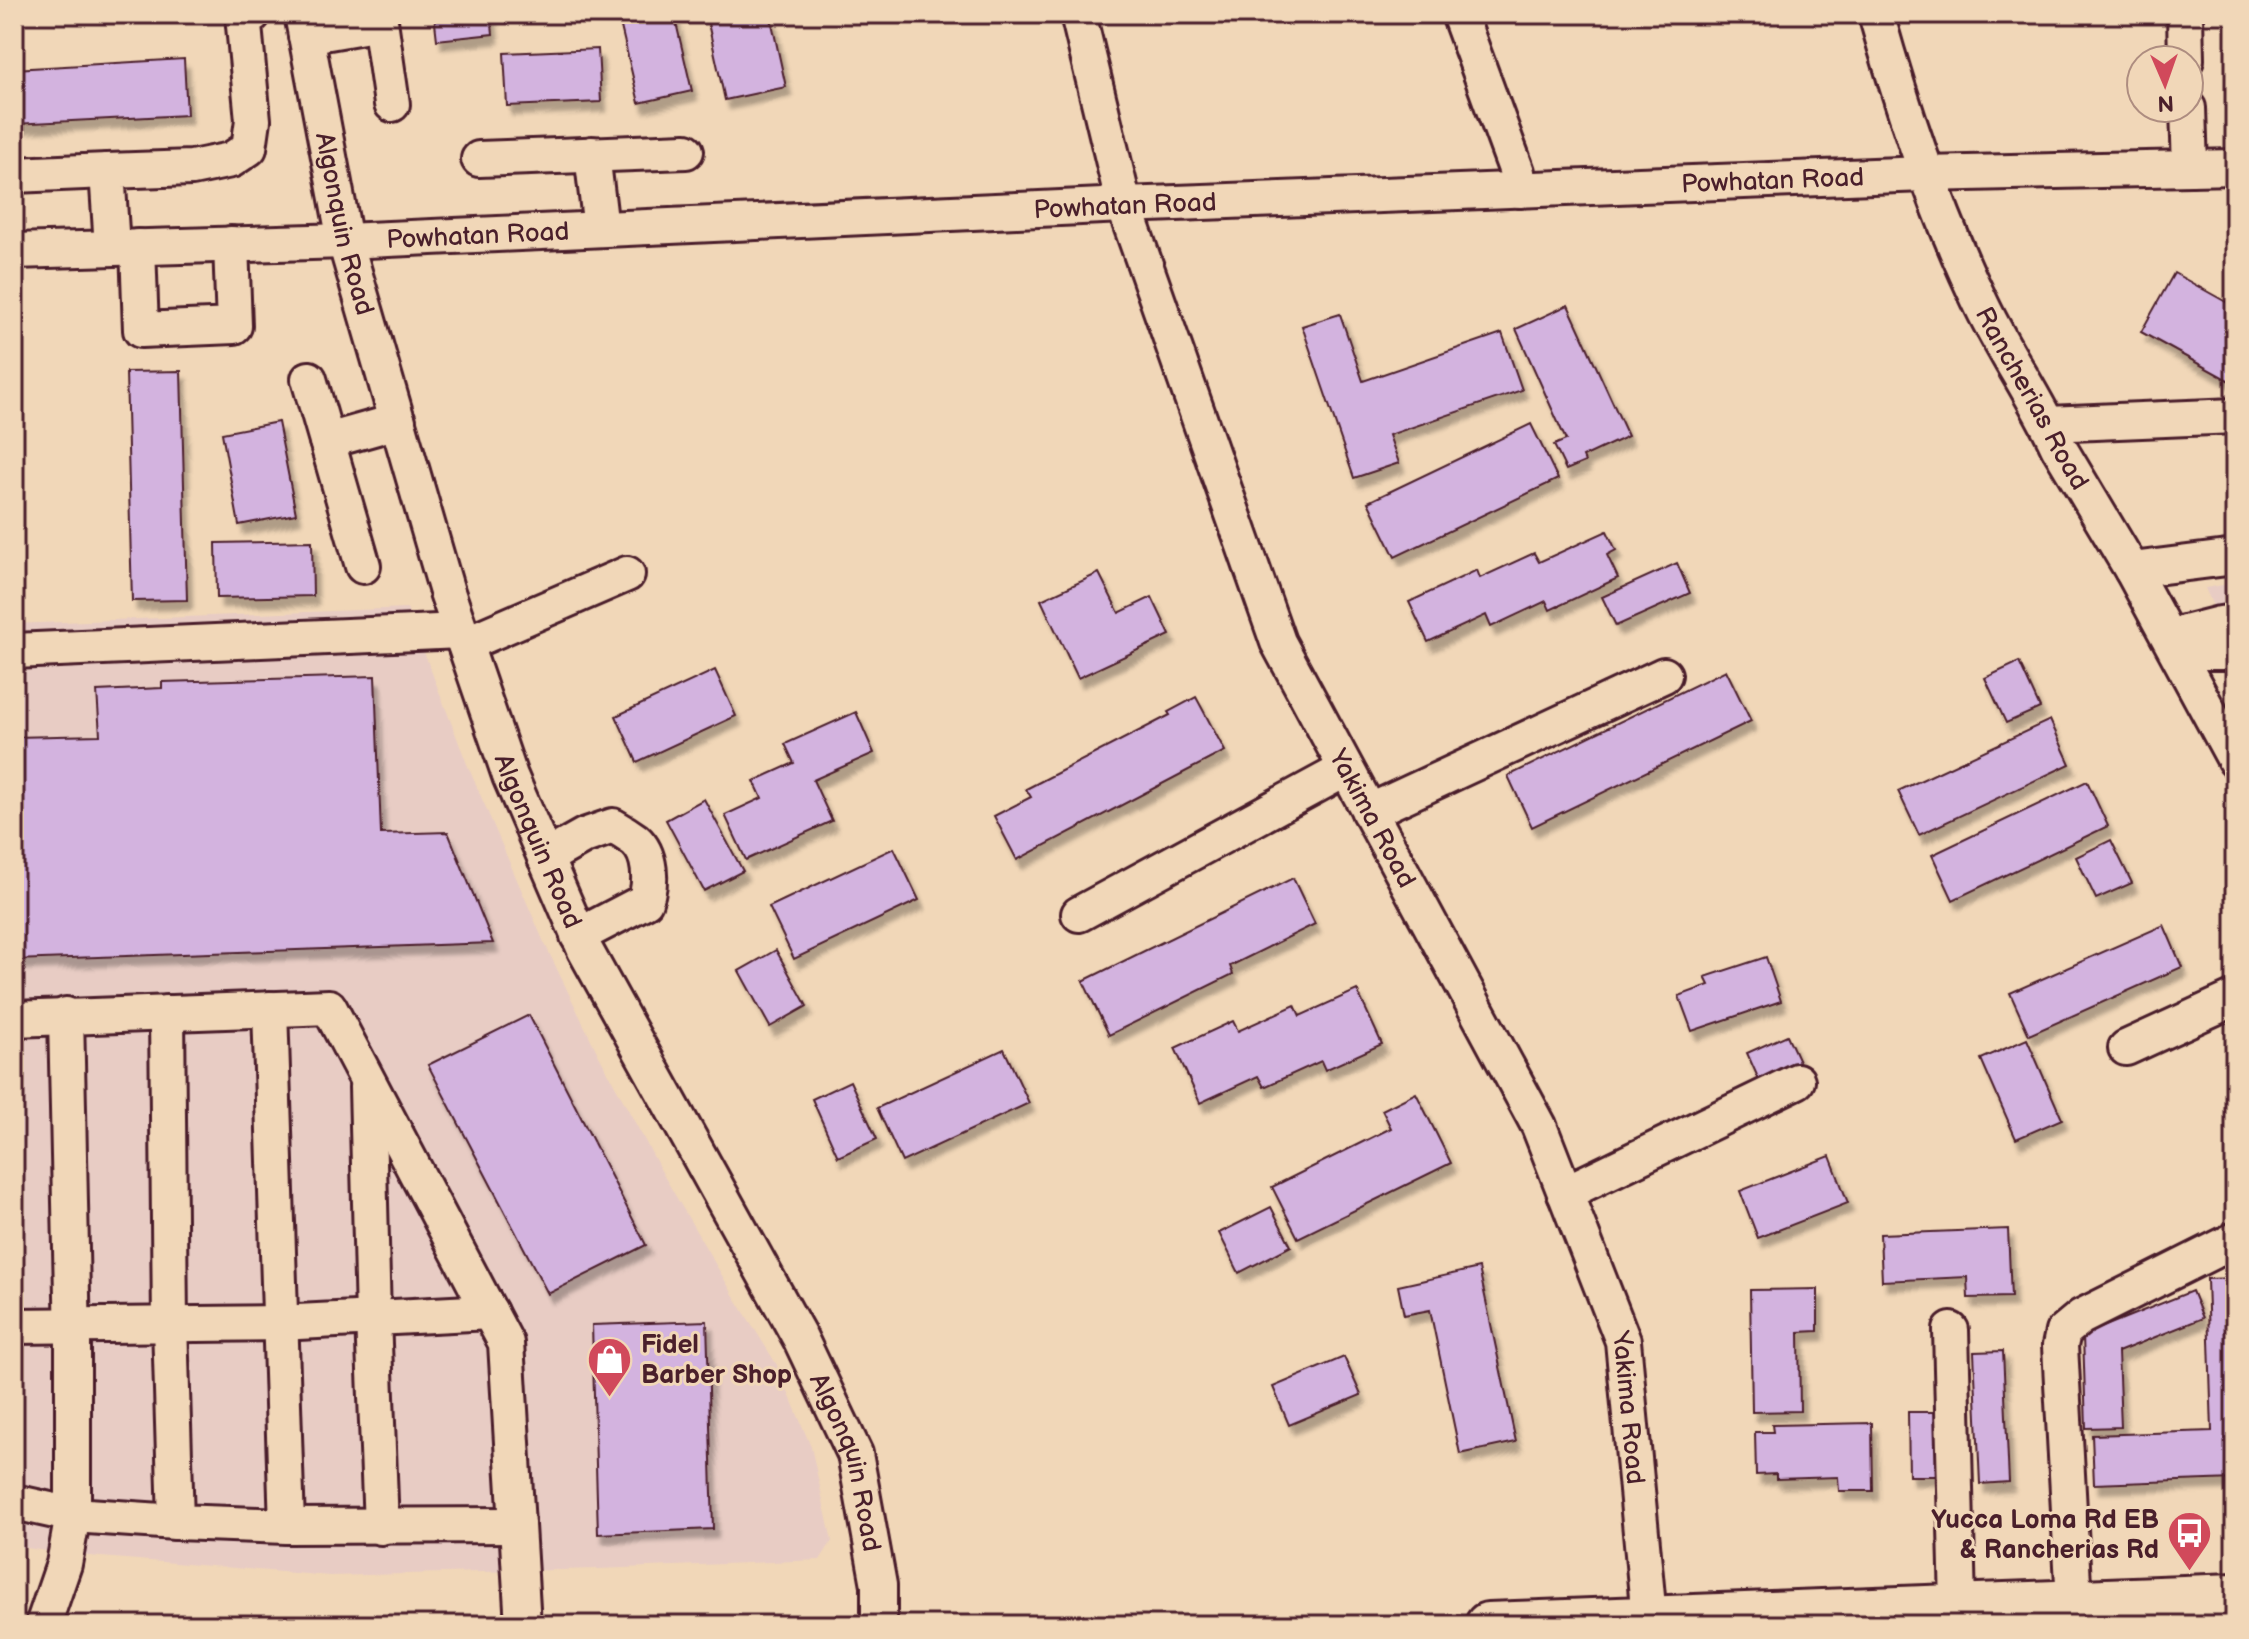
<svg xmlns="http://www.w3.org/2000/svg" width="2249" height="1639" font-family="'Balsamiq Sans',sans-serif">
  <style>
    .built { fill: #e8ccc4 }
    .building { fill: #d3b3df; stroke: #4a1f2b; stroke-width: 2; filter: url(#shadow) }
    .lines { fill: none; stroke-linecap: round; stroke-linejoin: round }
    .minor-casing { stroke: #4a1f2b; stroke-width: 40 }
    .major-casing { stroke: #4a1f2b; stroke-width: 50 }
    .minor { stroke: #f1d7b8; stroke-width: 34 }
    .major { stroke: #f1d7b8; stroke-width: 44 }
    .labels { text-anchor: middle; stroke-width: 6; stroke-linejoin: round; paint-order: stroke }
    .street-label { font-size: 26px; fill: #4a1f2b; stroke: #f1d7b8 }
    .poi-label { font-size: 26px; font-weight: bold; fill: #4a1f2b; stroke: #f1d7b8; text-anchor: start }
  </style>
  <defs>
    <filter id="shadow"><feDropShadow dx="5" dy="9" stdDeviation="2" flood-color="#0004"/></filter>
  </defs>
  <rect width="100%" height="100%" fill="#f1d7b8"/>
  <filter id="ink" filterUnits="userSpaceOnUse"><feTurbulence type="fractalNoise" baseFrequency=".0125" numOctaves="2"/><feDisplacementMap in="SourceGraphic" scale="16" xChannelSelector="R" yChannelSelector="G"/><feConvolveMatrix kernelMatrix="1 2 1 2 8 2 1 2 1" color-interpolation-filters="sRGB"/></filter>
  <g filter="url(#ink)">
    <g class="built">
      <polygon points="2235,583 2235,656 2205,588"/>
      <polygon points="407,608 467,764 543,940 598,1054 664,1176 734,1296 777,1365 811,1447 832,1541 820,1560 599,1569 330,1576 65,1554 14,1546 14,624"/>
    </g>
    <g class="building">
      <polygon points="434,14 491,14 493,34 437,40"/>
      <polygon points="618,14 674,14 692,91 639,103"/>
      <polygon points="706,14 770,14 786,87 725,100"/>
      <polygon points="598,49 601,102 507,106 504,53"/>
      <polygon points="184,59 187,115 14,124 14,69"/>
      <polygon points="2174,273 2235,307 2235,384 2141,332"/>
      <polygon points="1568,305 1628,436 1583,457 1585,462 1566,470 1554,445 1566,440 1516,329"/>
      <polygon points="1340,314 1363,381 1502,333 1522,390 1389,435 1399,463 1354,478 1302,326"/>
      <polygon points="181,371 187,600 132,601 126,372"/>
      <polygon points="278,422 296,514 239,525 222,433"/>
      <polygon points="1531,424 1558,479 1395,557 1368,502"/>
      <polygon points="2227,435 2235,435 2235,500 2228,501"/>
      <polygon points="1607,531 1616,550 1607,555 1618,578 1550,610 1546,601 1491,627 1486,615 1428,642 1409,602 1477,570 1480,578 1534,553 1539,562"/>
      <polygon points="312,541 313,596 217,598 216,543"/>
      <polygon points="1677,563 1690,593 1616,626 1602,597"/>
      <polygon points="1099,573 1119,613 1152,597 1170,635 1078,678 1041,600"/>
      <polygon points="2019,662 2040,708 2006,723 1985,678"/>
      <polygon points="715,670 736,716 637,762 616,716"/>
      <polygon points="1726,670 1751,721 1532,827 1508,776"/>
      <polygon points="375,676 381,834 448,832 493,943 14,960 14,737 100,735 97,691 162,688 162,682"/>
      <polygon points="1196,697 1225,751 1017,860 994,816 1031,797 1026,789 1170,715 1168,712"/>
      <polygon points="856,712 874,753 813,780 832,821 746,860 725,815 762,798 754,781 794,763 785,744"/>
      <polygon points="2050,720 2070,764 1919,835 1898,791"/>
      <polygon points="2087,781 2108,826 1953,900 1932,855"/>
      <polygon points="704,799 743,871 704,891 666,820"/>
      <polygon points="2111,840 2132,883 2096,899 2076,857"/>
      <polygon points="894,848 919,900 794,959 769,907"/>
      <polygon points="1293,878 1315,924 1230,966 1233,974 1109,1035 1083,981"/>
      <polygon points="2164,925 2182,967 2029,1035 2010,993"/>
      <polygon points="776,950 807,1006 770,1027 739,971"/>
      <polygon points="1766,957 1781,1001 1692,1031 1679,996 1709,985 1705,977"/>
      <polygon points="1357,990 1382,1044 1325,1070 1321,1061 1264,1087 1258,1076 1200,1103 1175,1048 1233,1021 1238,1031 1295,1005 1300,1016"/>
      <polygon points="529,1015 646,1245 548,1294 428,1065"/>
      <polygon points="1787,1035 1799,1061 1759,1080 1747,1053"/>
      <polygon points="2027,1039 2062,1119 2016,1139 1981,1059"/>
      <polygon points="1004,1049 1029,1103 902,1162 877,1108"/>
      <polygon points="850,1081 877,1139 838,1157 812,1099"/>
      <polygon points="1416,1093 1451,1163 1298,1238 1272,1187 1391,1128 1382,1110"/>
      <polygon points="1830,1156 1848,1203 1758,1238 1740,1191"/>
      <polygon points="1271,1207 1291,1246 1239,1273 1219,1233"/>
      <polygon points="2008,1229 2011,1297 1968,1298 1967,1277 1882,1281 1880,1234"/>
      <polygon points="1479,1268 1516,1442 1460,1454 1430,1310 1404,1315 1398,1286"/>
      <polygon points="2235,1278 2235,1479 2094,1484 2092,1435 2212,1431 2207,1279"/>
      <polygon points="1818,1289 1818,1331 1799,1332 1800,1411 1752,1412 1750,1290"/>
      <polygon points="2192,1291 2203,1318 2118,1352 2121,1427 2086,1428 2083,1335"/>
      <polygon points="707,1321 713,1529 598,1534 592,1325"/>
      <polygon points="2003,1351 2009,1482 1980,1484 1974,1352"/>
      <polygon points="1344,1357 1361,1395 1289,1425 1273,1387"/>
      <polygon points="1908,1412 1939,1412 1940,1476 1909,1476"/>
      <polygon points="1872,1423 1873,1491 1839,1491 1838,1477 1776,1479 1776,1474 1756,1475 1755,1432 1773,1432 1772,1425"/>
    </g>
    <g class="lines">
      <defs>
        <g id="minor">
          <path id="s1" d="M302 14 345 241 447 592 510 776 585 950 800 1338 855 1454 879 1585V1625"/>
          <polyline points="379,14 392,104"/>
          <path id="s2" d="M1078 14 1124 205 1278 642 1539 1126 1623 1341 1649 1618"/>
          <polyline points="1459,14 1517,172 1520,190"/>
          <path id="s3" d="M1876 14C1904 114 1937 213 1982 306 2005 354 2036 398 2058 446L2132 570 2235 760"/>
          <polyline points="2185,14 2186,60"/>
          <polyline points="306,36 380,23"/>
          <polyline points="2188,108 2190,168"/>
          <polyline points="592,154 601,229"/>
          <polyline points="479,159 686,151"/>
          <polyline points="14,175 107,171"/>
          <polyline points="112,247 107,171 192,168 231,160 249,148 253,120 243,15 253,14"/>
          <polyline points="138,247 141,330 234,326 231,244"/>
          <path id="s4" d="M14 251 345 241 1124 205 1925 174 2235 167"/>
          <polyline points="309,379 327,441"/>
          <polyline points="2048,424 2235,416"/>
          <polyline points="363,566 327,441 398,421"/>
          <polyline points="2132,570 2235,557"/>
          <polyline points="2169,637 2220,624 2235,622"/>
          <polyline points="465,644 627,574"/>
          <polyline points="14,651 460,631"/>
          <polyline points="2178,652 2235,652"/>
          <polyline points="1369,812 1664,675"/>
          <path d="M545 858 584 836 613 826C620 830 628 835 635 840 651 854 652 883 645 901L578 936"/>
          <polyline points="1079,914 1346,769"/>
          <polyline points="167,1013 170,1324 176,1522 287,1526 270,1009"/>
          <polyline points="14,1019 329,1007 506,1343 523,1625"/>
          <polyline points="2126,1048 2235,998"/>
          <polyline points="367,1087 373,1318 381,1527"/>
          <polyline points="1565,1193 1797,1081"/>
          <polyline points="14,1326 279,1323 490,1312"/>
          <polyline points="1951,1330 1958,1606"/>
          <polyline points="14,1502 73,1515 176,1522"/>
          <polyline points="287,1526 517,1525"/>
          <polyline points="2074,1602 2060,1346 2063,1332 2081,1317 2235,1240"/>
          <polyline points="43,1625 64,1564 73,1515 73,1342 66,1015"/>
        </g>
        <polyline id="major" points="1488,1625 2235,1596"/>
      </defs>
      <use href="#minor" class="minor-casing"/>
      <use href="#major" class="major-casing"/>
      <use href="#minor" class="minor"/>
      <use href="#major" class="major"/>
    </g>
  </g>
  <defs>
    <symbol id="shop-pin" viewBox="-11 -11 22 30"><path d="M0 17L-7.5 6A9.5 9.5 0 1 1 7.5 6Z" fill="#d1495b" stroke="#f1d7b8"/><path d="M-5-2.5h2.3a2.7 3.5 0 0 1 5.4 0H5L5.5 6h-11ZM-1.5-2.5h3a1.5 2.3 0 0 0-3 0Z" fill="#fff"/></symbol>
    <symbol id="bus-pin" viewBox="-11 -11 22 30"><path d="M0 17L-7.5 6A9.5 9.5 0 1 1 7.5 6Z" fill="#d1495b" stroke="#f1d7b8"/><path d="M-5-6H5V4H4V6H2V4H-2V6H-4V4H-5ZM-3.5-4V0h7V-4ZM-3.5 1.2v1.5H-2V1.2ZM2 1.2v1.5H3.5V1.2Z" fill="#fff"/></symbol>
  </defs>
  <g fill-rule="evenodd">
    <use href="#shop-pin" x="584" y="1334" width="51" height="69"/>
    <use href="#bus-pin" x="2164" y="1508" width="51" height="69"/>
  </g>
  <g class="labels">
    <g class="street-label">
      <text dy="9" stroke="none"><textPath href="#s4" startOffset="1760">Powhatan Road</textPath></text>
      <text dy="9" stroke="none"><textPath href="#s4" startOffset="1112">Powhatan Road</textPath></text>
      <text dy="9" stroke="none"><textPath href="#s1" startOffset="214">Algonquin Road</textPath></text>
      <text dy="9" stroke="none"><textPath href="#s4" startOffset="464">Powhatan Road</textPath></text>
      <text dy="9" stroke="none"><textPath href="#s3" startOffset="416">Rancherias Road</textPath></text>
      <text dy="9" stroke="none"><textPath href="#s2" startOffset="860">Yakima Road</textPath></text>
      <text dy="9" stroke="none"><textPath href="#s1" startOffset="862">Algonquin Road</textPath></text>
      <text dy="9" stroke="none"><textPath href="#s2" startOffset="1508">Yakima Road</textPath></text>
      <text dy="9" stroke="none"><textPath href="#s1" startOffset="1558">Algonquin Road</textPath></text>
    </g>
    <g class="poi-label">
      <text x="641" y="1353">Fidel<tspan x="641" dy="30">Barber Shop</tspan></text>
      <text x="2159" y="1528" text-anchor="end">Yucca Loma Rd EB<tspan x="2159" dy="30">&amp; Rancherias Rd</tspan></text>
    </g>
  </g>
  <rect width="2249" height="1639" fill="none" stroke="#f1d7b8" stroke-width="48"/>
  <rect x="24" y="24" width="2201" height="1591" fill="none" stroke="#4a1f2b" stroke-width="3" filter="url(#ink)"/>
  <g transform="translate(2165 84) rotate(178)"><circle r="38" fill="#f1d7b8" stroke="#ae8d80" stroke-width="2"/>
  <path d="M0-6L14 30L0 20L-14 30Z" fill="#d1495b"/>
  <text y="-12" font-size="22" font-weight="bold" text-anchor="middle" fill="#4a1f2b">N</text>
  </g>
</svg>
